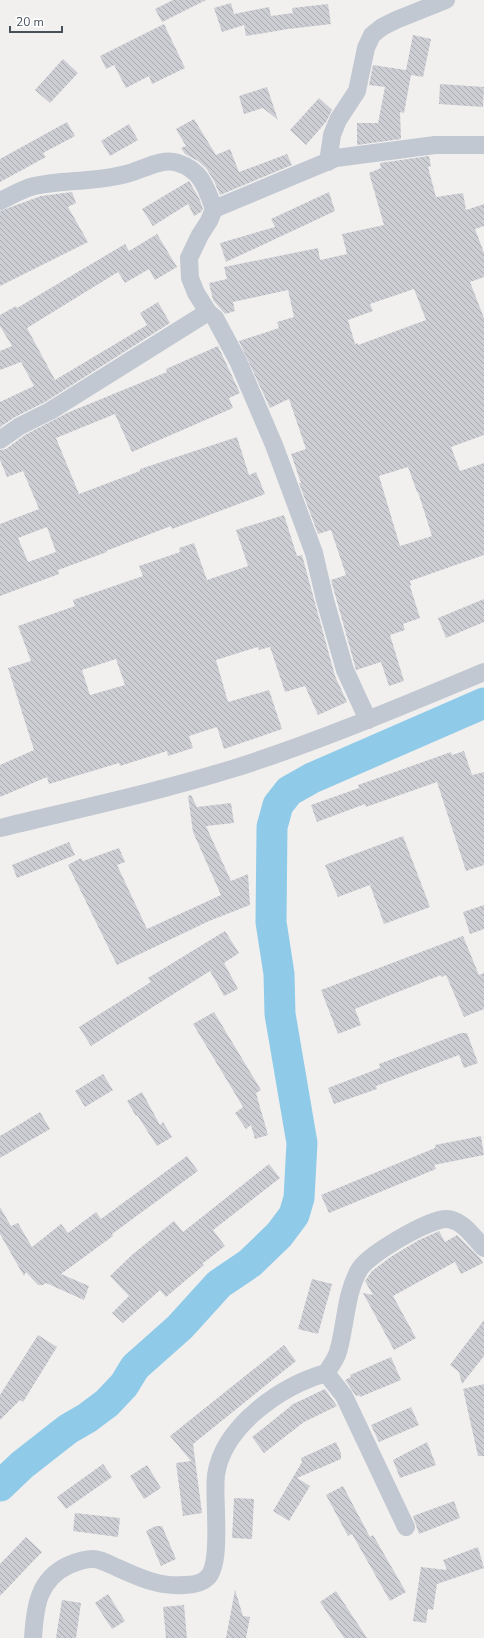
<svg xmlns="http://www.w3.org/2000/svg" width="484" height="1638" font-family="'Nunito Sans',sans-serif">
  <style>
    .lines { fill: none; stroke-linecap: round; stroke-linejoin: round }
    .river { stroke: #8fcbe8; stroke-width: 31 }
    .building { fill: url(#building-back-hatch); fill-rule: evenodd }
    .minor { stroke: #c1c8d1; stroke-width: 18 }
  </style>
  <defs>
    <pattern id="building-back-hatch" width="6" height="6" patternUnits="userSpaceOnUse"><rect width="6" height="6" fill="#ccced4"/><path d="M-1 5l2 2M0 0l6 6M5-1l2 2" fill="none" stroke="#a8aaaf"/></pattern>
  </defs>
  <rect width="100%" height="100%" fill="#f2f0ef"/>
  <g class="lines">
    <polyline class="river" points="0,1486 22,1465 68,1429 87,1418 107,1403 124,1385 135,1367 180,1327 219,1284 250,1263 279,1235 294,1215 299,1198 302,1143 280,1014 279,974 271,922 272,827 278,805 289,791 312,778 484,703"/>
  </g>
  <g class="building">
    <polygon points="173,0 206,0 162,22 155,9"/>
    <polygon points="231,3 234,14 269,7 271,16 293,13 292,8 328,4 331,24 288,29 246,36 244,25 222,32 214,8"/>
    <polygon points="164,24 185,68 152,84 149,76 126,88 114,65 106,69 100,56"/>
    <polygon points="413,35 431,39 423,77 411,75 404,113 400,112 401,139 357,145 357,123 378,123 385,87 369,85 373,65 406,70"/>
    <polygon points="63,59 78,73 50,103 35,90"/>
    <polygon points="440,84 484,87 483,107 439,104"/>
    <polygon points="267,87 278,120 263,108 244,114 239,96"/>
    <polygon points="319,98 332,110 326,122 306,145 290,130"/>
    <polygon points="194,119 216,155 230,149 239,172 287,154 292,165 220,195 214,181 206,168 198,161 185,154 181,148 186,146 176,129"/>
    <polygon points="67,122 75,136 43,153 46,157 0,182 0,159"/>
    <polygon points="129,124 138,140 110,156 101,141"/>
    <path d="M429 156 431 166 428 167 436 197 463 193 466 210 484 204V226L475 229 484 253V277L470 282 484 318V435L451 447 460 471 484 463V555L410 581 411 585 410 586 420 618 403 624 405 630 390 635 404 681 389 686 381 662 356 670 355 666 331 580 346 575 331 530 318 534 299 483H301L291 454 306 449 289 399 270 408 239 341 279 328 277 322 294 317 288 290 233 302 235 311 225 314 213 300 209 283 227 279 224 267 318 248 320 260 347 254 342 234 384 225 369 173 381 168 380 163ZM414 289 426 320 358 345V343L355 344 348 320 373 311 370 304ZM408 467 417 492H418L432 536 400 546 379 476Z"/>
    <polygon points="189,181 199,198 203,209 201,212 194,216 188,204 153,226 142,209"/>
    <polygon points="72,192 76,203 68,207 88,242 0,286 0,211 41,196"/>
    <polygon points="329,192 335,211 226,262 220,243 275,227 271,219"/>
    <polygon points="157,234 177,267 155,280 149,269 125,283 118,272 27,328 55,380 147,325 140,313 158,302 170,323 45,402 15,417 0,427 0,402 34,386 21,362 0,370 0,351 12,346 0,326 0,315 16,306 17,308 125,244 129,251"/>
    <path d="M218 346 240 393 229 398 233 408 132 452 115 414 56 438 79 494 140 471V469L237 437 249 475 256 472 265 494 172 529 171 526 106 551 107 552 58 570 59 574 0 596V524L39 509 23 471 7 477 0 460V450L6 449 25 435 67 413 167 372 166 369ZM47 527 56 552 28 562 18 538Z"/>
    <path d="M284 515 297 556 302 555 335 676 347 702 318 715 305 686 285 692 270 647 259 650 258 647 216 660 228 702 269 690 282 729 224 749 217 727 189 736 193 748 168 756 167 751 120 766 119 763 49 784 47 777 0 797V765L34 750 8 668 31 661 18 626 75 606 73 600 143 576 139 566 180 552 179 548 194 543 207 580 248 566 236 530ZM116 659 125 685 90 695 82 670Z"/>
    <polygon points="484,599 484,622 446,638 438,618"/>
    <polygon points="464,751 472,775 484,772 484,865 466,871 437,782 366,807 365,804 317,822 311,805 359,788 358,785 451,752 452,755"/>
    <polygon points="191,795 197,807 231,803 234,823 206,826 231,881 248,874 250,905 209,921 117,965 68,865 81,858 83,861 119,848 125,862 117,865 147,929 221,895 193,832 188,796"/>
    <polygon points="403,836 430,907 384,924 370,885 338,897 325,865"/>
    <polygon points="69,842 75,855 17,878 12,865"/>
    <polygon points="484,905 484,929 470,934 463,912"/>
    <polygon points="225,931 239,953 224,963 238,989 224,996 210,971 91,1046 79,1027 151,982 148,978"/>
    <polygon points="463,936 479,975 484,973 484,1009 464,1017 446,975 442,977 441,975 355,1009 361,1025 338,1034 321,990"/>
    <polygon points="214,1012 261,1090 256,1093 268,1135 255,1139 251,1125 246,1129 235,1113 243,1107 193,1024"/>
    <polygon points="461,1033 467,1033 478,1063 464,1068 459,1055 376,1086 377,1089 334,1104 328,1088 380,1068 379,1064"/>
    <polygon points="103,1074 113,1090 85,1107 75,1091"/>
    <polygon points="142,1092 160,1125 163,1122 172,1137 157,1146 137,1115 136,1116 127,1101"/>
    <polygon points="40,1112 50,1129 0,1158 0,1136"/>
    <polygon points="481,1136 484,1155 434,1165 436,1169 329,1213 321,1195 435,1148 435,1145"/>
    <polygon points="187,1156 198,1171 112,1234 113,1236 61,1274 89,1286 84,1300 46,1283 43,1285 38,1285 26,1272 24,1276 0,1234 0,1207 11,1226 18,1223 32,1247 61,1224 68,1233 96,1212 101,1219"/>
    <polygon points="269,1164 280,1178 213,1230 225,1246 202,1264 204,1265 166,1297 160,1290 123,1323 112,1313 129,1296 110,1276 133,1254 174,1221 183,1232"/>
    <polygon points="439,1231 445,1242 457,1235 480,1258 483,1263 461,1274 455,1262 393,1296 416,1338 394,1350 363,1293 373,1295 365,1281 372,1271 392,1256 419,1240"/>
    <polygon points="312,1279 332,1284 318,1334 298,1329"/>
    <polygon points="484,1320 484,1356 462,1384 459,1372 450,1365"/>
    <polygon points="38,1335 57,1347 23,1402 20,1400 0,1420 0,1395"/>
    <polygon points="284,1345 296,1361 193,1444 202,1513 183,1516 176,1463 191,1461 170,1436"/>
    <polygon points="391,1357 401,1380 360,1397 359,1395 356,1396 345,1380 351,1377 350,1375"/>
    <polygon points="484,1384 484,1456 478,1456 463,1389"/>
    <polygon points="325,1389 337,1406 304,1422 264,1453 252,1437 291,1406 291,1405"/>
    <polygon points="411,1407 419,1425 379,1442 371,1425"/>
    <polygon points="336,1442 341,1453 341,1459 297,1478 310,1486 289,1521 273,1511 302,1462 301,1458"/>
    <polygon points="427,1442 436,1465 400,1478 393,1460"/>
    <polygon points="103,1464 112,1477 66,1509 57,1497"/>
    <polygon points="147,1465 161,1488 144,1499 130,1476"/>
    <polygon points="343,1486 370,1537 373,1535 406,1592 390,1601 352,1534 348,1536 326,1495"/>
    <polygon points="234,1498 254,1499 252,1539 232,1538"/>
    <polygon points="454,1501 460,1518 419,1534 413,1516"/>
    <polygon points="75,1513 120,1518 118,1537 73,1531"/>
    <polygon points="156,1526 162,1526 176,1559 161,1566 146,1531"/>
    <polygon points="26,1537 42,1552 0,1596 0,1564"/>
    <polygon points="478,1547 484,1568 437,1584 433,1610 428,1609 426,1623 413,1621 421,1567 447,1570 443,1560"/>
    <polygon points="235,1590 243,1616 250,1617 246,1638 226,1638"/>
    <polygon points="336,1591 367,1638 344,1638 320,1602"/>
    <polygon points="108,1594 125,1621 112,1629 95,1603"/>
    <polygon points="62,1600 81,1603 76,1638 56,1638"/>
    <polygon points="184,1605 187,1638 166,1638 163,1607"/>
  </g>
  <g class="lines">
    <g class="minor">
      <polyline points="328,162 332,135 338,120 357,91 366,48 372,35 382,27 396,20 446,0"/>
      <path d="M0 201C11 196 22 189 34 186 63 180 93 182 122 175 140 172 160 157 178 163 201 170 206 187 214 209L209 221 200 235 189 258 190 278 196 293 208 312 215 318 238 361 274 445 314 553 325 600 345 670 368 720"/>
      <polyline points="214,209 336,158 435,145 484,145"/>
      <polyline points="0,440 20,426 50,411 208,312"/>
      <path d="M0 828C78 809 158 792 235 768 320 741 402 706 484 672"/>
      <polyline points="326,1373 344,1396 406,1527"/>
      <path d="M33 1638C35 1607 38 1579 69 1565 76 1562 85 1559 93 1559 101 1559 111 1565 118 1568 140 1578 160 1587 184 1585 192 1585 201 1584 207 1578 223 1564 213 1497 216 1475 223 1426 281 1386 326 1373 330 1367 336 1359 338 1352 346 1325 345 1295 359 1270 367 1255 430 1218 447 1219 463 1220 474 1238 484 1248"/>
    </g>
  </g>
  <path d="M10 26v6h52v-6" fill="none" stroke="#48505c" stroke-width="2"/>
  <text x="16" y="26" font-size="12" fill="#48505c" stroke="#ffffff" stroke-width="3" paint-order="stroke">20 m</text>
</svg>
